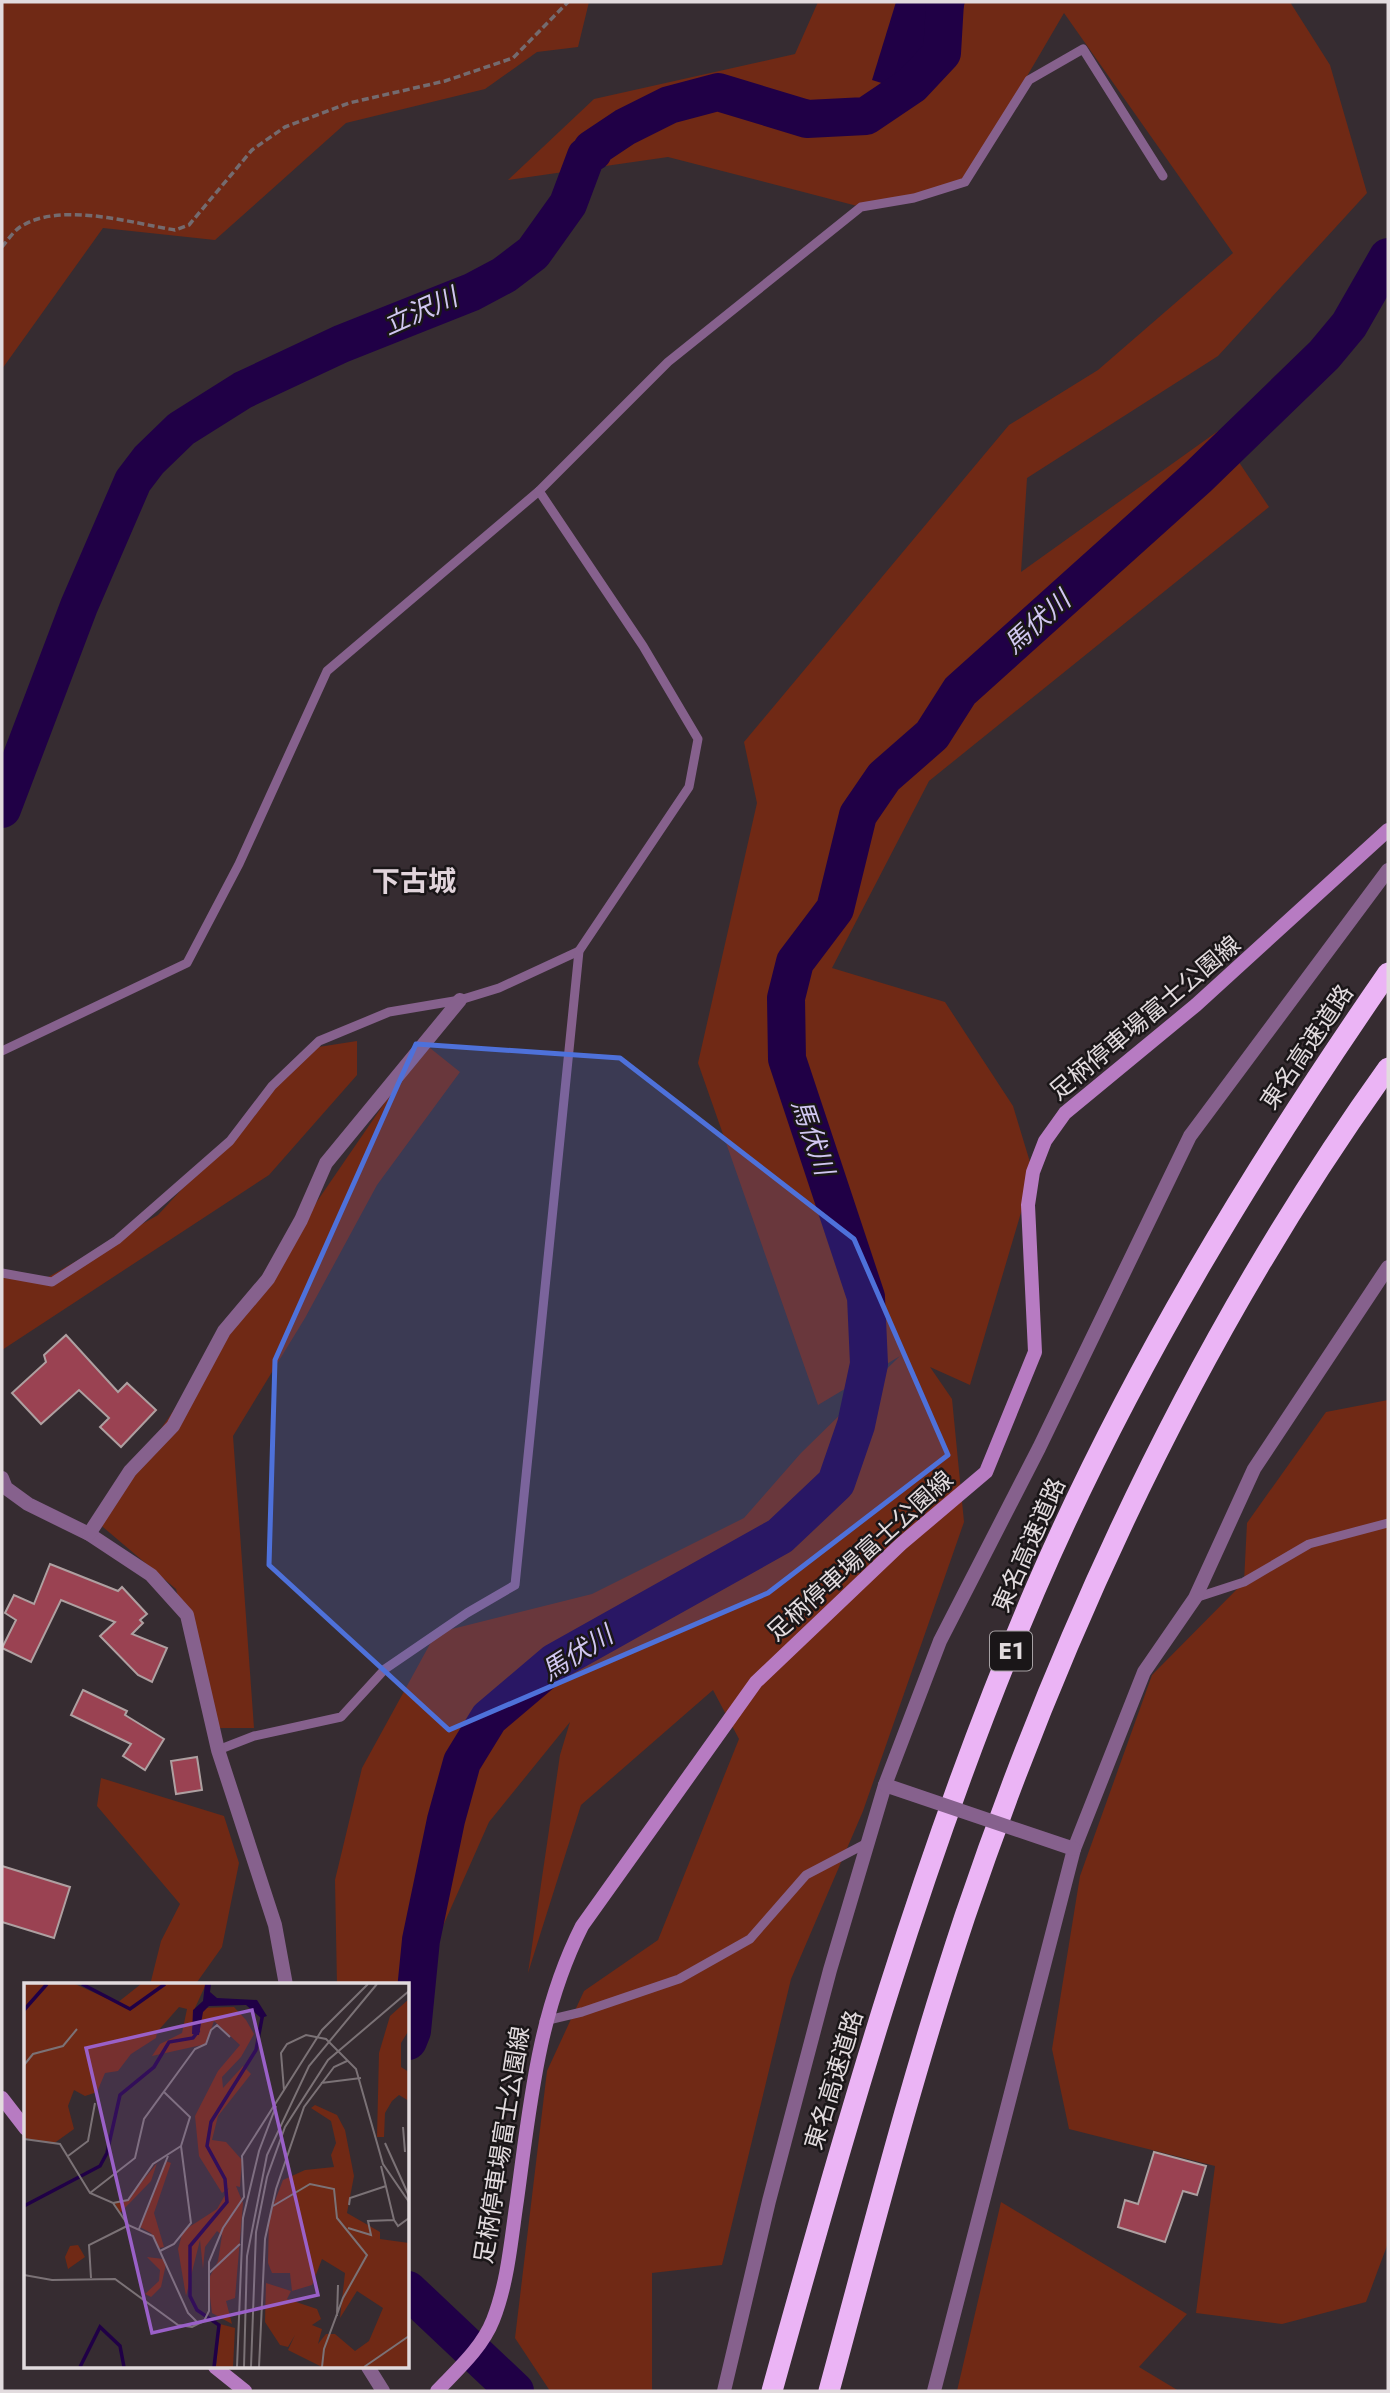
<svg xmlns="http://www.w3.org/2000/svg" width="1390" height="2393" font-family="Jost,'Noto Sans JP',sans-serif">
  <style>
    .green { fill: #702915 }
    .water { fill: #200046 }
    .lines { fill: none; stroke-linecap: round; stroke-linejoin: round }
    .river { stroke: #200046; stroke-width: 38 }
    .building { fill: #9a4252; stroke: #aea0a1; stroke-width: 2 }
    .path { stroke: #746b6f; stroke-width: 3.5; stroke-dasharray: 7 3.5; stroke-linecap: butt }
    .lane { stroke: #86618d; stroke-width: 9 }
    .street { stroke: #86618d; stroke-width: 14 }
    .secondary { stroke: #b77bc2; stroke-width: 14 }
    .highway { stroke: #ebb4f5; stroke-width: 21 }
    .street-bridge { stroke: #86618d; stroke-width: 14 }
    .marked { fill: #4e71da; fill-opacity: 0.2; stroke: #4e71da; stroke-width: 5; stroke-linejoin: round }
    .labels { text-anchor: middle; stroke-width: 5; stroke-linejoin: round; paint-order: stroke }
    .shield { fill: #1a1618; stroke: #a6a0a3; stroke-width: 2 }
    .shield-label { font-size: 23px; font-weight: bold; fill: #e2dbde }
    .street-label { font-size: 24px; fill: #e2dbde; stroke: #1a1618 }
    .water-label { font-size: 26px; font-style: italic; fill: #d1c7f1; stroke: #1a1618 }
    .quarter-label { font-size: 28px; font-weight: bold; fill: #e1d4db; stroke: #1a1618 }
    .inset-river { fill: none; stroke: #200046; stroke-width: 3.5 }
    .inset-road { fill: none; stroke: #7b7276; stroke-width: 2 }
    .view { fill: #9a60c8; fill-opacity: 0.15; stroke: #9a60c8; stroke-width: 3.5 }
    .inset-edge { fill: none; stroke: #e2dbde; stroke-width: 3.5 }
  </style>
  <rect width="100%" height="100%" fill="#362c31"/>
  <g class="green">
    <polygon points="2,2 589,2 578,47 537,52 485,89 346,123 215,240 103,228 2,369"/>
    <polygon points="818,2 1290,2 1330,65 1367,193 1218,356 1027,478 1021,572 1218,431 1269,507 929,781 832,968 945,1002 1013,1106 1033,1172 970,1385 930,1367 952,1399 964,1522 863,1811 791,1979 722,2265 652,2273 652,2391 550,2391 515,2338 547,2071 584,1991 658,1940 739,1739 713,1690 581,1805 528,1973 560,1755 570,1722 489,1822 408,2005 408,1985 337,1985 335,1880 362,1768 436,1633 592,1594 744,1518 801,1453 900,1356 818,1405 698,1063 757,803 744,742 1009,425 1098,370 1233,253 1064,13 965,182 861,207 668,157 508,180 594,99 795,54"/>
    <polygon points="357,1041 357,1075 269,1175 2,1350 2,1278 43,1280 158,1215 312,1048"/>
    <polygon points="425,1044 460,1072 377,1185 305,1318 233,1436 254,1728 213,1728 176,1589 97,1522"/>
    <polygon points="1388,1400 1388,2243 1366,2302 1282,2324 1196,2313 1215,2166 1069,2129 1052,2049 1080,1876 1152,1675 1244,1582 1247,1523 1326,1412"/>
    <polygon points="101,1778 224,1816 239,1863 222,1947 195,1985 150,1985 161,1941 180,1904 97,1806"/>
    <polygon points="1001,2202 1187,2314 1139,2367 1179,2391 957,2391"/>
  </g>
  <polygon class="water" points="896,2 965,2 949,62 923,96 872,80"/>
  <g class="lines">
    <g class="river">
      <polyline points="2,809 79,606 133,481 149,460 181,429 243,390 341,344 472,292 504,275 533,253 568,204 586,156 593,152 592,149 625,127 669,105 718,92 807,119 866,116 912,85 942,53 945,2"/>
      <polyline points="408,2041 412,2031 421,1940 446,1820 462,1762 489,1718 555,1662 780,1536 836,1483 856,1425 869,1364 866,1297 787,1059 786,998 795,962 835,909 858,815 884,777 932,735 960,691 1198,477 1324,355 1349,325 1388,257"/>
      <polyline points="408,2290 515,2391"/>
    </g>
  </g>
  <g class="building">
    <polygon points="66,1335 118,1392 127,1383 156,1410 121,1447 100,1427 109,1418 79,1390 41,1424 12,1393 46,1362 44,1355"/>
    <polygon points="50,1564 118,1591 122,1587 147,1614 140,1620 143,1623 132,1634 167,1648 152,1682 138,1675 100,1636 115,1622 61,1600 31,1662 2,1648 16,1620 5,1613 14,1595 34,1604"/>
    <polygon points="83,1690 127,1711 125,1715 164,1739 145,1770 123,1756 131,1744 71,1715"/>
    <polygon points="197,1757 202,1790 176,1794 171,1761"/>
    <polygon points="2,1866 70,1887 54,1938 2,1922"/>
    <polygon points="1154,2152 1206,2166 1197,2195 1183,2191 1165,2242 1118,2227 1125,2200 1138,2204"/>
  </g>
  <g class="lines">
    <path class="path" d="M2 247C7 241 13 232 20 227 60 201 131 223 175 230L189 225 252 150 285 127 349 103 445 81 513 58 568 2"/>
    <g class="lane">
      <polyline points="2,1051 187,963 239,864 327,671 539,491 668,362 861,207 914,198 965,182 1029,80 1083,49 1163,176"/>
      <polyline points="2,1273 52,1282 117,1240 230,1141 272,1086 319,1041 389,1012 460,1000 499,988 579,951"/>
      <polyline points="1195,1598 1244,1582 1309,1544 1388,1523"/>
      <polyline points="218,1750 254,1736 341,1717 385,1669 467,1613 515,1585 579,951 689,787 698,739 643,646 539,491"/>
      <polyline points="544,2021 582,2012 679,1979 750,1939 806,1875 867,1843"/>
    </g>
    <g class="street">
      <polyline points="2,1478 6,1488 28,1504 89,1534 151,1575 187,1615 218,1750 275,1925 286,1985"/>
      <polyline points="89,1534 130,1471 173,1426 224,1331 268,1279 301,1220 326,1163 460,1000"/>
      <polyline points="368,2367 383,2391"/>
      <polyline points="724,2391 769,2201 830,1970 885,1785 940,1641 1039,1448 1190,1136 1388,870"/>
      <polyline points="934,2391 1074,1849 1144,1672 1195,1598 1254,1469 1388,1267"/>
    </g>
    <g class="secondary">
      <polyline points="2,2098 26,2129"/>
      <polyline points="215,2367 245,2391"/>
      <path d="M437 2391C457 2370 482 2348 493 2320 508 2282 511 2240 517 2200 530 2105 538 2013 582 1926L756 1682 901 1544 986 1472 1035 1352 1028 1205 1033 1172 1045 1141 1065 1113 1196 1005 1388 830"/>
    </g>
    <g class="highway">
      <path d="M772 2391C847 2120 924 1849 1035 1590 1129 1372 1253 1168 1388 973"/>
      <path d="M829 2391C872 2232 913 2072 965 1916 1067 1616 1203 1326 1388 1068"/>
    </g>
    <polyline class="street-bridge" points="885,1785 1074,1849"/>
  </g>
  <path class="marked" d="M416 1044 620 1058 854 1239 948 1455 768 1593 449 1730 269 1565 275 1360Z"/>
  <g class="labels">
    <rect class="shield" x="990" y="1631.5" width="42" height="39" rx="5"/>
    <g class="shield-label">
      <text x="1011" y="1659">E1</text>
    </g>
    <g class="street-label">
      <text transform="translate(1145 1018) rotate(-40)" y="8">足柄停車場富士公園線</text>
      <text transform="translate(1307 1047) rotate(-56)" y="8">東名高速道路</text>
      <text transform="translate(1029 1545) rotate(-66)" y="8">東名高速道路</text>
      <text transform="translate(860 1556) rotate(-42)" y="8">足柄停車場富士公園線</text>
      <text transform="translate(834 2080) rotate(-73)" y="8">東名高速道路</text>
      <text transform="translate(502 2145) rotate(-81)" y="8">足柄停車場富士公園線</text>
    </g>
    <g class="water-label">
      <text transform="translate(420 311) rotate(-24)" y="9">立沢川</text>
      <text transform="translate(1037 622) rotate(-42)" y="9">馬伏川</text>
      <text transform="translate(813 1137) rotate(71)" y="9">馬伏川</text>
      <text transform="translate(577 1653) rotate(-32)" y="9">馬伏川</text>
    </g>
    <g class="quarter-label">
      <text x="414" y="891">下古城</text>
    </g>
  </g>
  <g transform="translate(24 1983)">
    <rect width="385" height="385" fill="#362c31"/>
    <path d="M0 1H51L93 20 117 1H182L171 25 210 24 222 37 230 51 217 74 198 94 199 105 219 83 227 91 194 133 188 157 202 159 218 177 216 204 212 203 219 220 211 315 202 318 208 341 188 330 184 297 194 278 198 252 193 248 181 264 179 286 176 257 162 313 154 266 159 248 193 226 205 205 198 210 175 173 171 133 194 88 216 62 190 38 182 61 128 73 136 61 158 50 163 26 155 24 133 49 132 55 107 71 94 88 81 90 73 109 61 113 50 107 44 123 50 146 29 161 0 155ZM385 16V47L377 60V84L385 89V118L375 112 368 118 361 130 360 154H353L355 70 366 33ZM291 122 313 132 321 147 330 193 323 230 356 249V256L385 260V384H298L264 367 271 352 264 364 256 362 241 339 242 300 267 308 263 316 293 326 297 336 288 342 298 346 294 361 302 351H311L331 368 345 358 359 325 333 308 316 335 321 290 298 276 288 302 268 308 266 290H248L244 280 245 233 259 197 281 187 310 184 307 172 312 160 307 138 287 125ZM142 178 147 180 130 230 140 264 135 265 127 250 116 244ZM133 180 127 198 96 230 90 219 103 217ZM54 262 61 274 44 286 41 274 46 263ZM123 274 139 276 142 281 137 304 127 314 121 311 135 298 136 287ZM196 341 211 345 209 384H192Z" fill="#702915"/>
    <path d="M181 1H187L186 9 193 15 233 17 243 33 237 35 222 22 185 23 179 29 175 52 168 51 169 27 179 18Z" fill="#200046"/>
    <path class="inset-river" d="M58 1 106 26 141 1M0 27 23 1M0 223 76 183 83 170 96 112 130 84 145 59 169 55 175 47M56 384 76 344 96 363 100 384M190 384 195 342 173 327 166 313V263L203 219 201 196 183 163 187 139 232 67 239 30"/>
    <path class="inset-road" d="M0 82 9 71 39 63 53 46M297 100 337 95M260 107 298 47 344 1M379 144 381 169M0 156 36 161 66 210 89 220 104 217 129 181 157 163M361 160 385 213M44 173 64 158 71 120M357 183 370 237M66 210 111 175 120 136 171 66 182 61 187 47 193 42 206 54M89 220 104 242 129 253 164 330 175 341M325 222 326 215 362 203M249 223 286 201 310 206 313 235 343 272 319 315 300 366 298 384M324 245 347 252 344 238 370 237 374 243 385 235M115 246 144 173M136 268 150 261 167 240 157 163 166 134 140 109M185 290 216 261M0 292 28 297 91 296 154 342 168 344 180 338 185 328V279L199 245 220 214 218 173 260 107 257 70 263 61 282 52 302 56 332 86 359 181 385 219M67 295 65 262 103 243M313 333 314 302M213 384 219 235 235 168 252 123M220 384 223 273 243 172 285 83 353 1M227 384 232 249 243 194 261 144 304 77 385 8M235 384 241 256 252 206 280 124 310 84 323 78M340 384 385 353"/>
    <path class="view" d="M228 27 294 312 128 350 62 65Z"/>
    <rect width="385" height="385" class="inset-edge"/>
  </g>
  <rect width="1390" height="2393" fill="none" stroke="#e2dbde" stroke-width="7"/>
</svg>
